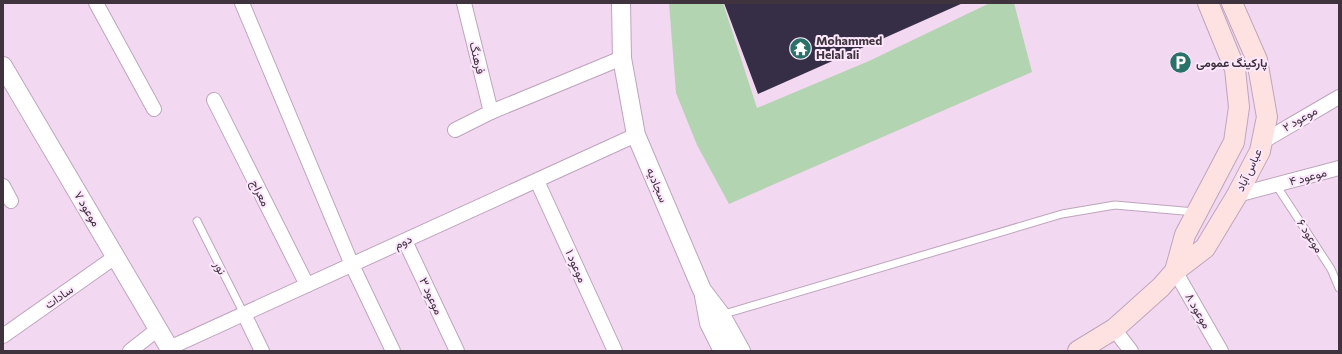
<svg xmlns="http://www.w3.org/2000/svg" width="1342" height="354" font-family="Commissioner,Vazirmatn,sans-serif">
  <style>
    .green { fill: #b3d4b0 }
    .building { fill: #362e46 }
    .lines { fill: none; stroke-linecap: round; stroke-linejoin: round }
    .service-casing { stroke: #bea5bd; stroke-width: 9 }
    .minor-casing { stroke: #bea5bd; stroke-width: 16 }
    .tertiary-casing { stroke: #bea5bd; stroke-width: 20 }
    .secondary-casing { stroke: #bea5bd; stroke-width: 22 }
    .service { stroke: #fff; stroke-width: 7 }
    .minor { stroke: #fff; stroke-width: 14 }
    .tertiary { stroke: #fff; stroke-width: 18 }
    .secondary { stroke: #fee2e2; stroke-width: 20 }
    .labels { text-anchor: middle; stroke-width: 4; stroke-linejoin: round; paint-order: stroke }
    .poi-label { font-size: 12px; font-weight: bold; fill: #3f343e; stroke: #fde7fc; text-anchor: start }
    .street-label { font-size: 12px; fill: #3f343e; stroke: #fde7fc }
  </style>
  <rect width="100%" height="100%" fill="#f3d8f2"/>
  <polygon class="green" points="669,3 723,3 757,108 869,61 990,3 1014,3 1032,72 729,204 697,145 676,93"/>
  <polygon class="building" points="724,3 963,3 758,94"/>
  <g class="lines">
    <defs>
      <g id="service">
        <polyline points="1276,185 1331,269 1339,288"/>
        <polyline points="197,221 244,314"/>
        <polyline points="721,315 1062,214 1115,205 1195,212"/>
      </g>
      <g id="minor">
        <polyline points="96,3 154,109"/>
        <polyline points="242,3 352,265 393,351"/>
        <polyline points="464,3 491,112"/>
        <polyline points="214,100 307,285"/>
        <polyline points="455,130 491,112 622,58"/>
        <polyline points="1262,142 1339,97"/>
        <polyline points="537,181 615,351"/>
        <polyline points="3,186 11,201"/>
        <polyline points="1237,195 1339,168"/>
        <polyline points="405,241 457,351"/>
        <polyline points="1175,271 1221,351"/>
        <polyline points="244,314 262,351"/>
        <polyline points="1114,329 1131,351"/>
        <polyline points="3,336 115,257"/>
        <polyline points="169,348 636,135"/>
        <polyline points="130,351 158,329"/>
      </g>
      <g id="tertiary">
        <polyline points="621,3 622,58 636,135 702,290 721,315 741,351"/>
        <polyline points="3,66 171,351"/>
        <polyline points="704,296 709,323 723,351"/>
      </g>
      <g id="secondary">
        <polyline points="1175,271 1185,235 1234,142 1239,107 1235,69 1208,3"/>
        <polyline points="1078,351 1114,329 1122,322 1161,287 1175,271 1205,248 1237,195 1260,151 1267,117 1257,60 1232,3"/>
      </g>
    </defs>
    <use href="#service" class="service-casing"/>
    <use href="#minor" class="minor-casing"/>
    <use href="#tertiary" class="tertiary-casing"/>
    <use href="#secondary" class="secondary-casing"/>
    <use href="#service" class="service"/>
    <use href="#minor" class="minor"/>
    <use href="#tertiary" class="tertiary"/>
    <use href="#secondary" class="secondary"/>
  </g>
  <defs>
    <symbol id="temple-disc" viewBox="-11 -11 22 22"><circle r="9.5" fill="#297169" stroke="#fde7fc"/><path d="M0-6L5-2H3V0L6.5 2.5H4V6H1.5V3h-3V6H-4V2.5H-6.5L-3 0V-2H-5Z" fill="#fff"/></symbol>
    <symbol id="parking-disc" viewBox="-11 -11 22 22"><circle r="9.5" fill="#297169" stroke="#fde7fc"/><path d="M-3.5-5.5H1a3.5 3.5 0 0 1 0 7H-1V5.5H-3.5ZM-1-3.4V-.6H.8a1.4 1.4 0 0 0 0-2.8Z" fill="#fff"/></symbol>
  </defs>
  <g fill-rule="evenodd">
    <use href="#temple-disc" x="788" y="36" width="25" height="25"/>
    <use href="#parking-disc" x="1168" y="50" width="25" height="25"/>
  </g>
  <g class="labels">
    <g class="poi-label">
      <text x="816" y="45">Mohammed<tspan x="816" dy="14">Helal ali</tspan></text>
      <text x="1196" y="67">پارکینگ عمومی</text>
    </g>
    <g class="street-label">
      <text transform="translate(477 58) rotate(76)" y="4">فرهنگ</text>
      <text transform="translate(1300 119) rotate(-30)" y="4">موعود ۲</text>
      <text transform="translate(1249 170) rotate(-65)" y="4">عباس آباد</text>
      <text transform="translate(1308 177) rotate(-15)" y="4">موعود ۴</text>
      <text transform="translate(657 185) rotate(67)" y="4">سجادیه</text>
      <text transform="translate(260 193) rotate(64)" y="4">معراج</text>
      <text transform="translate(87 209) rotate(59)" y="4">موعود ۷</text>
      <text transform="translate(1310 236) rotate(57)" y="4">موعود ۶</text>
      <text transform="translate(403 242) rotate(-25)" y="4">دوم</text>
      <text transform="translate(576 266) rotate(66)" y="4">موعود ۱</text>
      <text transform="translate(220 268) rotate(63)" y="4">نور</text>
      <text transform="translate(431 296) rotate(65)" y="4">موعود ۳</text>
      <text transform="translate(59 297) rotate(-35)" y="4">سادات</text>
      <text transform="translate(1198 311) rotate(60)" y="4">موعود ۸</text>
    </g>
  </g>
  <rect width="1342" height="354" fill="none" stroke="#3f343e" stroke-width="8"/>
</svg>
